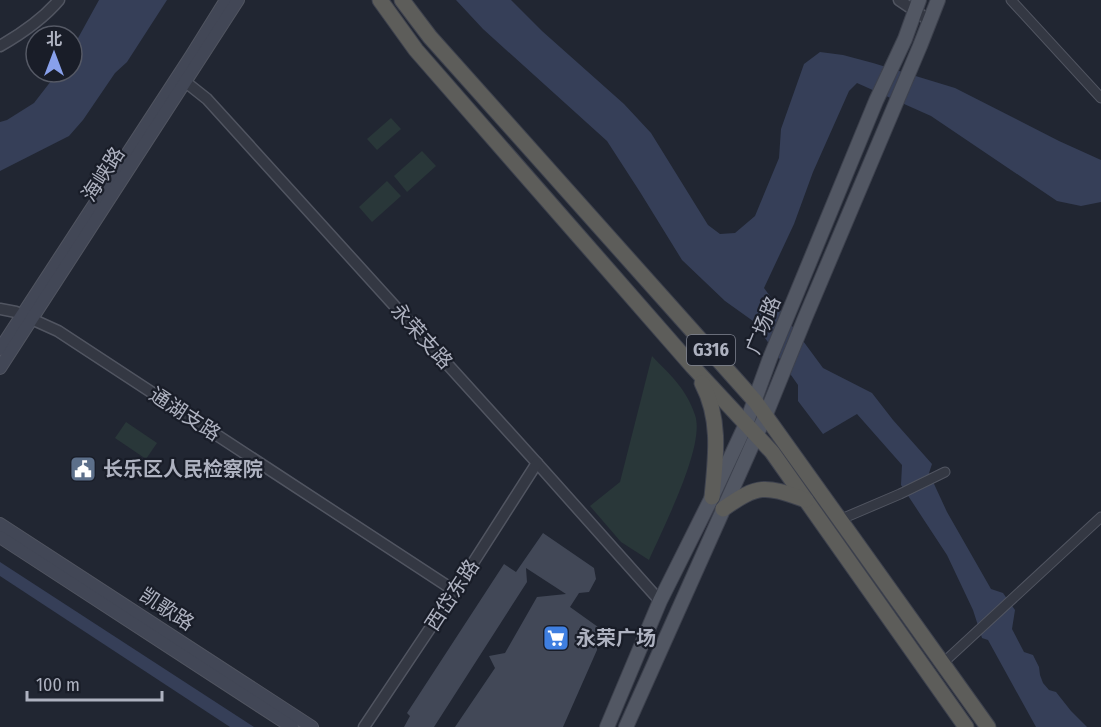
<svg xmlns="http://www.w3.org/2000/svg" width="1101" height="727" font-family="'Fira Sans Condensed','Noto Sans SC',sans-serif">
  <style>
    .green { fill: #293739 }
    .water { fill: #363f58 }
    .building { fill: #424857 }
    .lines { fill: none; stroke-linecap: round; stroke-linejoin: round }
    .minor-casing { stroke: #515561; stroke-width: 11 }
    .tertiary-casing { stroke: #515561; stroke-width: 13 }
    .secondary-casing { stroke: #515561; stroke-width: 14 }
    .primary-casing { stroke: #3d414d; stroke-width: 16 }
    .trunk-casing { stroke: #3e424e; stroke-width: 17 }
    .minor { stroke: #343843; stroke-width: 9 }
    .tertiary { stroke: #343843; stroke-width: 10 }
    .secondary { stroke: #424756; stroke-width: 12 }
    .primary { stroke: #525763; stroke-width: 14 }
    .trunk { stroke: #5d5d5a; stroke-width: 15 }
    .labels { text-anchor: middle; stroke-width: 4.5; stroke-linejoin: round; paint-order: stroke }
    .shield { fill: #191d28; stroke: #818592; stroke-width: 1.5 }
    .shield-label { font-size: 18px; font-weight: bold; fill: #aeb2c0 }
    .street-label { font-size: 20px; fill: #aeb2c0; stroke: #191d28 }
    .poi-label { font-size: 20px; font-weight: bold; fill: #aeb2c0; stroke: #191d28; text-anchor: start }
  </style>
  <rect width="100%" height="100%" fill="#212632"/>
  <g class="green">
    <polygon points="391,118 401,129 377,150 367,139"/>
    <polygon points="422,151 436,166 407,192 394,176"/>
    <polygon points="387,181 401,196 372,222 359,207"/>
    <path d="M652 356C671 376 686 388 695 415 706 445 662 530 649 560L621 542 590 506 620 482Z"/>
    <polygon points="126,422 157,443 146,459 115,438"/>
  </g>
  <g class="water">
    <polygon points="99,0 167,0 127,62 115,73 83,120 69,136 0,171 0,122 7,120 34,103 58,72 72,72 72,49"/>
    <polygon points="456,0 511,0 542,31 624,104 651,133 708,225 720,234 735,233 755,216 779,158 781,129 804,64 820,52 843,55 873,63 955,88 1059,141 1101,160 1101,202 1081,206 1057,201 931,116 857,83 849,91 813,172 794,224 764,288 823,368 872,393 893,420 932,464 929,473 947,512 991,589 1003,593 1015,610 1012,629 1024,652 1033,655 1039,667 1040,675 1043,683 1049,690 1056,692 1071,711 1087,727 1036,727 988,640 982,638 973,610 947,555 901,485 902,465 857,414 823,434 798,401 798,385 753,321 725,301 682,260 640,192 607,141 483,29"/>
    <polygon points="0,562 254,727 230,727 0,576"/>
  </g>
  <polygon class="building" points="543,533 594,568 596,579 589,592 579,593 570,607 598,627 597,650 563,727 455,727 495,668 489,656 505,653 537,597 566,594 526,568 527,582 434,727 404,727 410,716 407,713 504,564 516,572"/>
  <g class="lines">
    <defs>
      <g id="minor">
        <polyline points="1011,0 1101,98"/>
        <polyline points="839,520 900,494 945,472"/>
        <polyline points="943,663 1101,517"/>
      </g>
      <g id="tertiary">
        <polyline points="899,0 930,21"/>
        <path d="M0 46C21 34 43 19 59 0"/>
        <polyline points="178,76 207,99 537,463 660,601"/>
        <polyline points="0,309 16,312 58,331 455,591"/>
        <polyline points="364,727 455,591 537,463"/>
      </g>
      <g id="secondary">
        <polyline points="0,349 191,56 226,0"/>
        <polyline points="0,368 238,0"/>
        <polyline points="0,524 312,727"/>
        <polyline points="0,537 292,727"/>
      </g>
      <g id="primary">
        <polyline points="607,727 660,601 712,497 746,424 770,358 876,101 905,39 919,0"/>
        <polyline points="626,727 766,414 805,318 920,46 938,0"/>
      </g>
      <g id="trunk">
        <polyline points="380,0 416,50 693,367 772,452 966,727"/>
        <polyline points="402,0 430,37 755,401 988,727"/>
        <path d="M702 383C721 419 716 457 712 497"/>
        <path d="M723 509C760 483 765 486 806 500"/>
      </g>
    </defs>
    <use href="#minor" class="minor-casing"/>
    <use href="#tertiary" class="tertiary-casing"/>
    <use href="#secondary" class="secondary-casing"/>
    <use href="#primary" class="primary-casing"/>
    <use href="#trunk" class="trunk-casing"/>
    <use href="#minor" class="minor"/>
    <use href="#tertiary" class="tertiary"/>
    <use href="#secondary" class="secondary"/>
    <use href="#primary" class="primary"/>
    <use href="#trunk" class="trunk"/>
  </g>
  <defs>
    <symbol id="civic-square" viewBox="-11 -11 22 22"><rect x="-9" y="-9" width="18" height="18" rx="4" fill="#5c6f8a" stroke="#191d28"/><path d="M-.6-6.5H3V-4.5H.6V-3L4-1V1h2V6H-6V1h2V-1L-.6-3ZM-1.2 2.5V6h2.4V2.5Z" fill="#fff"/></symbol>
    <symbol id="supermarket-square" viewBox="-11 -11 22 22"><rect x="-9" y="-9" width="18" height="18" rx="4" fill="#3f7fe0" stroke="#191d28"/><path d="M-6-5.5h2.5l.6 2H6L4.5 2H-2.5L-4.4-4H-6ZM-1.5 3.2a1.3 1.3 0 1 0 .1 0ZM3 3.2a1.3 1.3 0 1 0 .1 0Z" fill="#fff"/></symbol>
  </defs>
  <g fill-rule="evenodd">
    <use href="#civic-square" x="68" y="454" width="30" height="30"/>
    <use href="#supermarket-square" x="541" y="623" width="30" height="30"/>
  </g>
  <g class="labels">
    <rect class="shield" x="687" y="335" width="48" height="30" rx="4.5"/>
    <g class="shield-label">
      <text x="711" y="356">G316</text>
    </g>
    <g class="street-label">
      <text transform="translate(103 174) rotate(-57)" y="7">海峡路</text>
      <text transform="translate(763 325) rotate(-68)" y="7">广场路</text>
      <text transform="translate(422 336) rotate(48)" y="7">永荣支路</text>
      <text transform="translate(185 414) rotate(33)" y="7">通湖支路</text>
      <text transform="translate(452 595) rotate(-57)" y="7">西岱东路</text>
      <text transform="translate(167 609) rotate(33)" y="7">凯歌路</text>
    </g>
    <g class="poi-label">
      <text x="103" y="476">长乐区人民检察院</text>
      <text x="576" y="645">永荣广场</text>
    </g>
  </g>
  <g transform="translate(54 54)"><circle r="28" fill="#191d28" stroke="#555965" stroke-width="1.5"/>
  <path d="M0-4.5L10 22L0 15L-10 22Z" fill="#88a0eb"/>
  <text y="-9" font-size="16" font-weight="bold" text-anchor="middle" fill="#aeb2c0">北</text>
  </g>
  <path d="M27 691v9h135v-9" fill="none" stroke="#aeb2c0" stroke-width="3"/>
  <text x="36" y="691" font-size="18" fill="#aeb2c0" stroke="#191d28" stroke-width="4.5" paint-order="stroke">100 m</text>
</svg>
